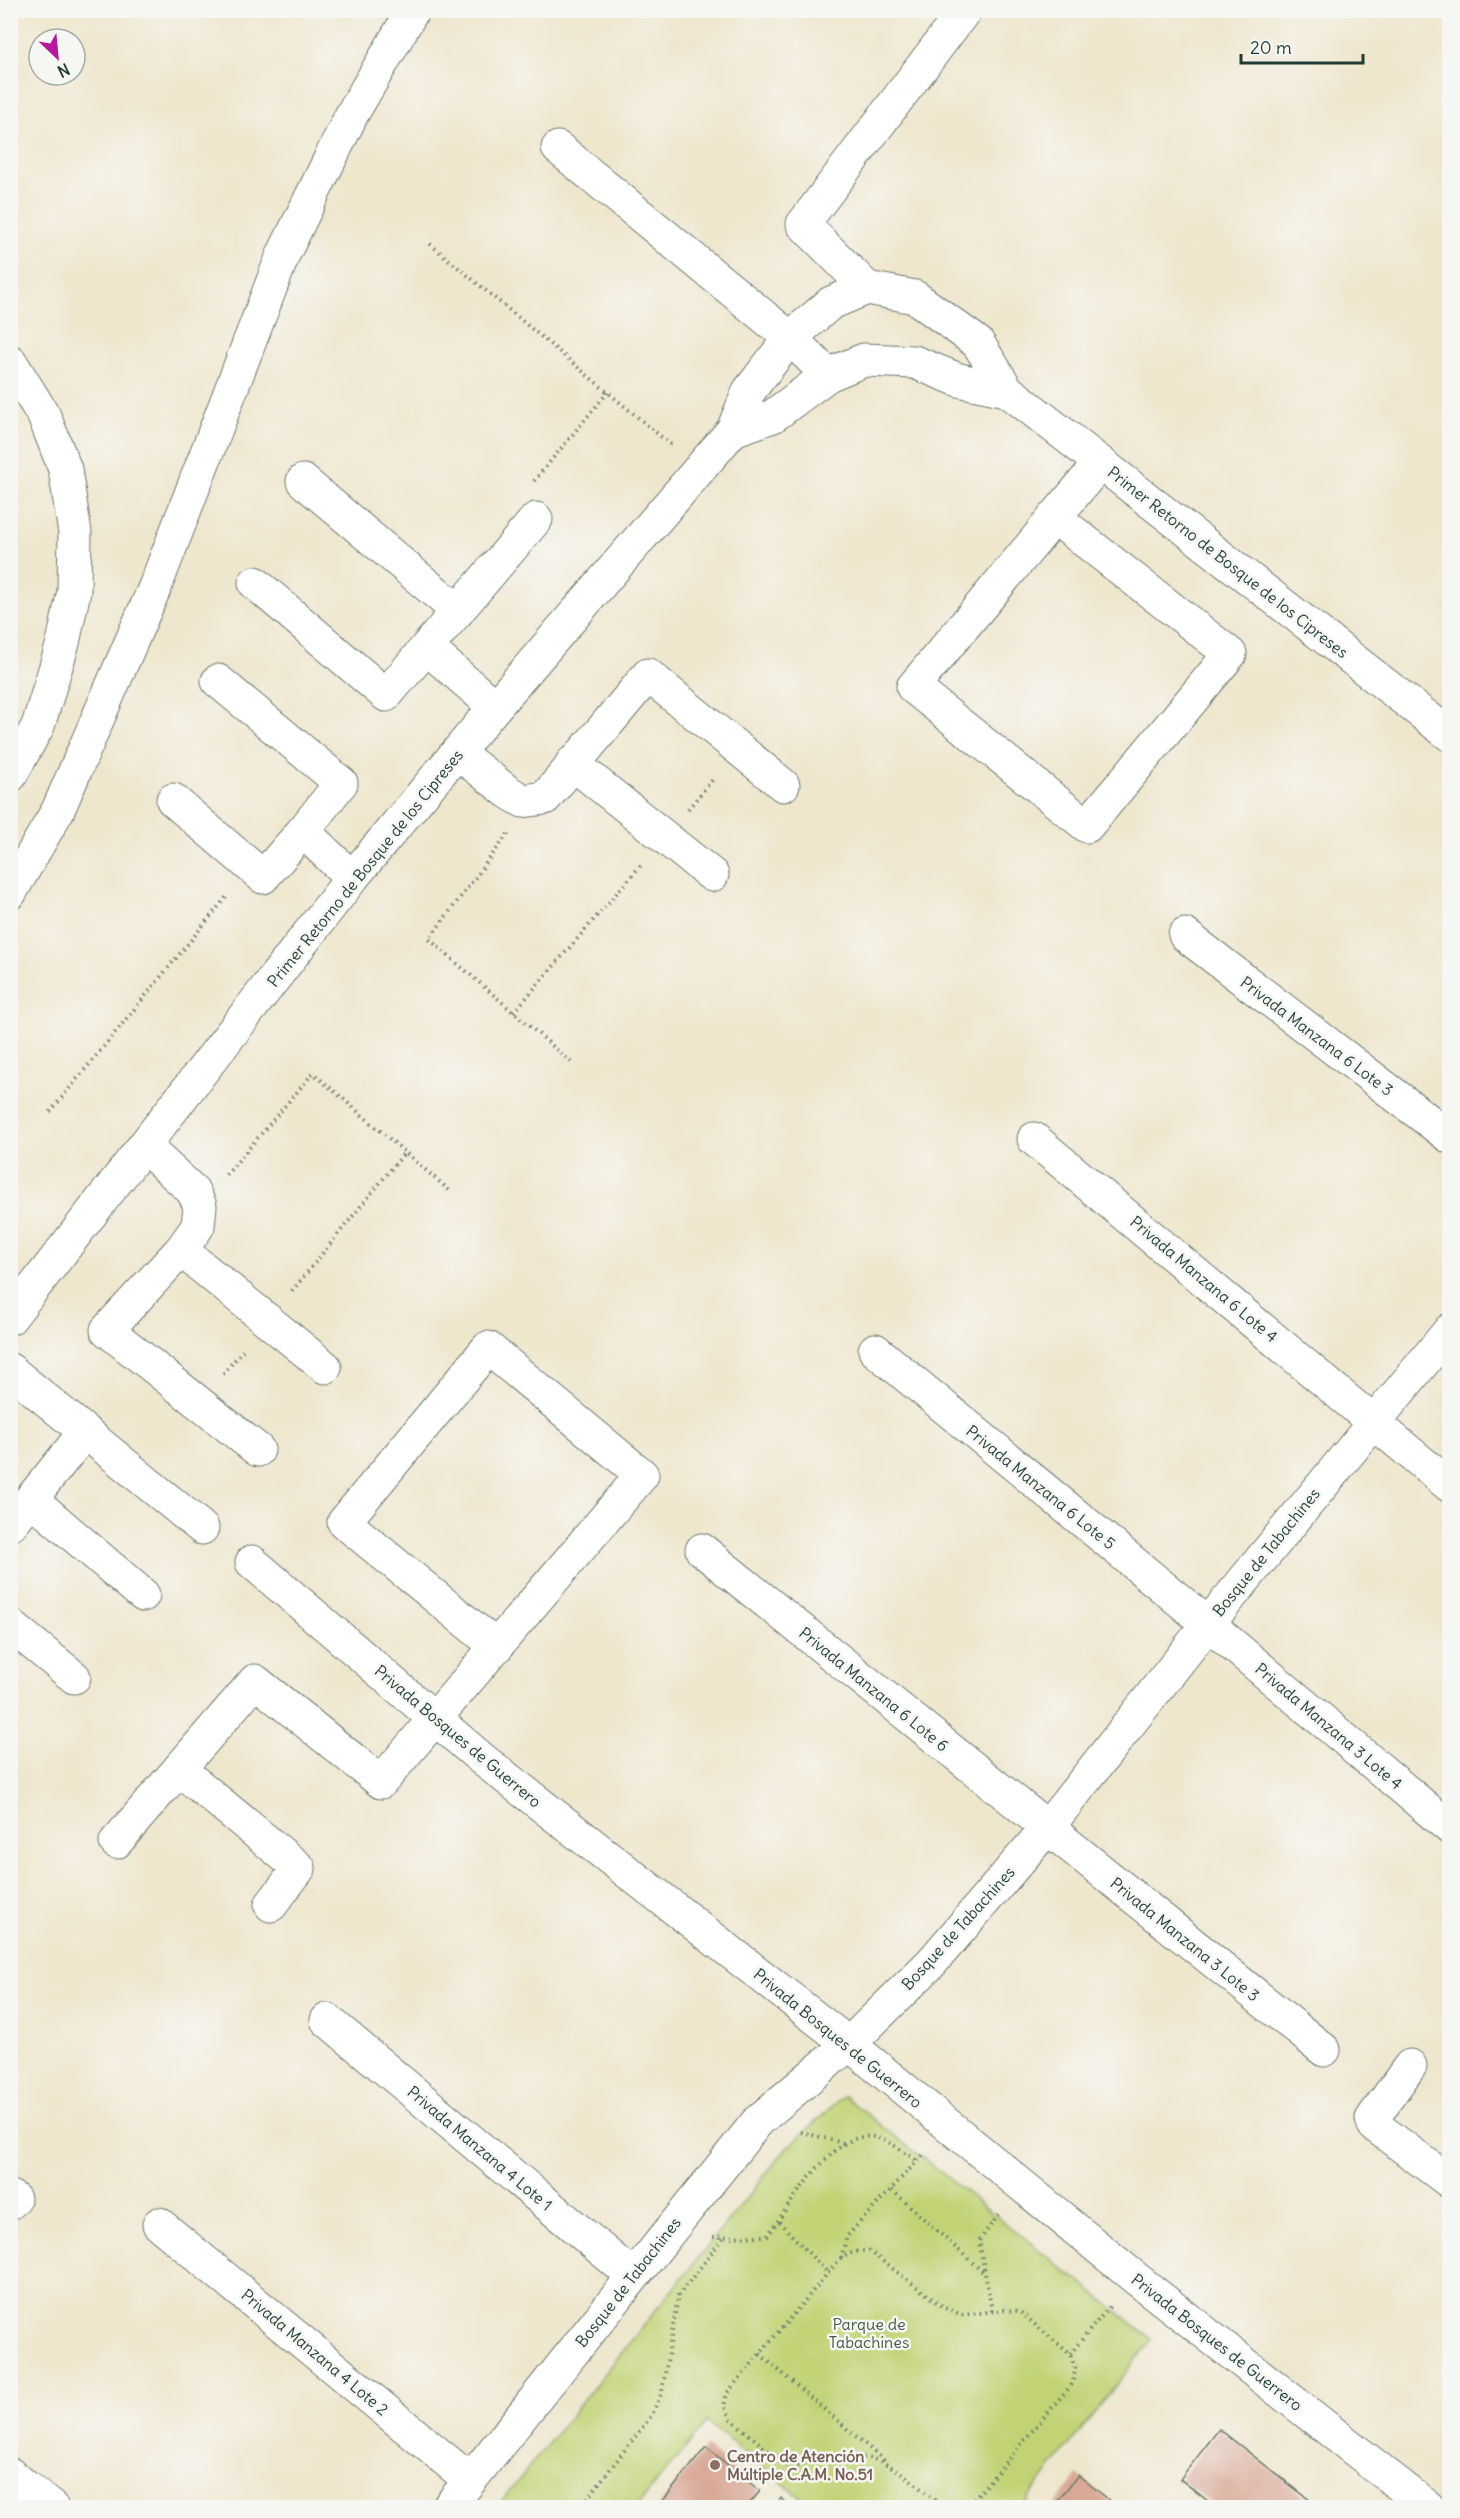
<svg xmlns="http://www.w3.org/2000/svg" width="1460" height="2518" font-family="Delius,sans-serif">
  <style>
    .green { fill: #c1d375; stroke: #708854; stroke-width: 1.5 }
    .building { fill: #d9a997 }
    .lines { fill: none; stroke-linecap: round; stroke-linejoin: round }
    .minor-casing { stroke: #68786a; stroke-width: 35 }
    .highway-casing { stroke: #68786a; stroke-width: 35 }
    .path { stroke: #68786a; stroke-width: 4; stroke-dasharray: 1.5 4.5; stroke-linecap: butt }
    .minor { stroke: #fff; stroke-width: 33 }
    .highway { stroke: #fff; stroke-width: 33 }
    .education-dot { fill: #8d6e63; stroke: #f6f6f2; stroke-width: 2 }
    .labels { text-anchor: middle; stroke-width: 5; stroke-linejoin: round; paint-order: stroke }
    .street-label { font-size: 16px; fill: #1f3d34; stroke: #f6f6f2 }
    .park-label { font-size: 16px; fill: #3f5b41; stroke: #f6f6f2 }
    .education-label { font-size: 16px; font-weight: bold; fill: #785e54; stroke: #f6f6f2; text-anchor: start }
  </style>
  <rect width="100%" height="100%" fill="#f6f6f2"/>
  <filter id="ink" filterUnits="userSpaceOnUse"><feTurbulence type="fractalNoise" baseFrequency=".0167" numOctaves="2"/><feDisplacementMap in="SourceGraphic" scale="12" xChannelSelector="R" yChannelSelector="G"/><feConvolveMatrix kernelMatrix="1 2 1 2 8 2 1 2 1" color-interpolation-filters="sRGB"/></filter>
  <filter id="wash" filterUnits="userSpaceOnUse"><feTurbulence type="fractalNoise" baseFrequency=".008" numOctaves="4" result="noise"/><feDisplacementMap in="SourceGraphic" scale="24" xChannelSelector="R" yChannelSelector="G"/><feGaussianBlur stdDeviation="1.35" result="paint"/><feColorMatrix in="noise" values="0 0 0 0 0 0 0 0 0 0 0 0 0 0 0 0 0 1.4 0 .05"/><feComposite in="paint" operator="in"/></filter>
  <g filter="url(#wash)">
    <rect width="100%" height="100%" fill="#efe6ce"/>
    <polygon class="green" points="844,2096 1152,2339 1021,2507 812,2507 707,2422 636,2507 497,2507 786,2149"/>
    <g id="blocks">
      <g class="building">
        <polygon points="1219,2429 1316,2505 1314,2508 1217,2508 1180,2479"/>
        <polygon points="706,2447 760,2491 746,2508 657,2508"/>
        <polygon points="1078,2475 1119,2508 1052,2508"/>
        <polygon points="781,2498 793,2508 774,2508"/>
      </g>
    </g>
  </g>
  <g filter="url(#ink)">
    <use href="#blocks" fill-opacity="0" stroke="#68786a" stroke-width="1.5"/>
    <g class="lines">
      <defs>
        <g id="minor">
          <polyline points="558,148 790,338 828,375"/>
          <polyline points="867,288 803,224 965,10"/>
          <polyline points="733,430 773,416 828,375 864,360 914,362 959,380 1007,390"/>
          <polyline points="303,481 458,611"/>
          <polyline points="1054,517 1230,654 1087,826 913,687 1100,463"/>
          <polyline points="255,583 386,695 536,519"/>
          <polyline points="427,648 495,707"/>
          <polyline points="458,753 508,792 523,801 545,798 648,675 783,785"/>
          <polyline points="572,763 712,875"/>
          <polyline points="173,800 263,877 303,831 341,783 218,681"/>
          <polyline points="303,831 352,878"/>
          <polyline points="1185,935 1450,1137"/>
          <polyline points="1034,1139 1450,1486"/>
          <polyline points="144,1146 193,1191 200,1206 198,1226 181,1250 107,1330 258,1450"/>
          <polyline points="181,1250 325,1367"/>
          <polyline points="10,1318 352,878 495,707 733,430 749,391 790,338 831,303 867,288 915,297 978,343 1007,390 1450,735"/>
          <polyline points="875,1350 1208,1624 1450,1828"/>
          <polyline points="10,1370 202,1528"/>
          <polyline points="31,1499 143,1595"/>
          <polyline points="10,1525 85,1432"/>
          <polyline points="702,1550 1324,2050"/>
          <polyline points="252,1562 482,1759 849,2044 1134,2277 1429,2508"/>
          <polyline points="10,1625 74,1677"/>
          <polyline points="179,1769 299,1868 271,1905"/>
          <polyline points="116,1842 255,1681 381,1782 642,1475 488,1348 344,1522 497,1647"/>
          <polyline points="327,2020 633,2276"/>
          <polyline points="1410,2066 1372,2119 1374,2125 1450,2182"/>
          <polyline points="10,2197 14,2199 10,2203"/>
          <polyline points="159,2224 470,2480"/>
          <polyline points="10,2474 52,2508"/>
          <polyline points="448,2508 758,2121 849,2044 932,1962 1047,1828 1208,1624 1450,1330"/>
        </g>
        <g id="highway">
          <polyline points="10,361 44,416 65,469 75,533 74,591 63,643 38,726 10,776"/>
          <polyline points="10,893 58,810 155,587 283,255 352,114 413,10"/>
        </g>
      </defs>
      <use href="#minor" class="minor-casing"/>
      <use href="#highway" class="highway-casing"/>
      <g class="path">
        <polyline points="430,244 671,445"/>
        <polyline points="534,481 608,392"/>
        <polyline points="688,809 714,778"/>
        <polyline points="508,834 429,939 571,1062"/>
        <polyline points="514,1012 641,865"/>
        <polyline points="50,1112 228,895"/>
        <polyline points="226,1175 313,1073 449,1190"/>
        <polyline points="292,1291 405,1152"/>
        <polyline points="223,1374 243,1350"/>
        <polyline points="801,2132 843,2143"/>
        <polyline points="892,2190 985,2274"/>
        <polyline points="779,2222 828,2273"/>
        <path d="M713 2237 767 2236C789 2208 835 2124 878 2138 892 2142 906 2154 918 2161"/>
        <polyline points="841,2258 847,2236 925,2153"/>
        <polyline points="992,2311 979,2241 999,2214"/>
        <polyline points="760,2354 887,2463"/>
        <polyline points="1070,2354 1110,2306"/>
        <polyline points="580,2508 652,2415 662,2392 678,2296 723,2238"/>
        <path d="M944 2508C920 2489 893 2459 861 2457 840 2455 816 2463 796 2466L785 2465 731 2419 724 2406 727 2393 828 2273C842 2257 848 2250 869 2251L945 2308 962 2315 1004 2310 1019 2311 1070 2354 1075 2368 1073 2383 971 2503 962 2508"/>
      </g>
      <use href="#minor" class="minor"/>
      <use href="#highway" class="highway"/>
    </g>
  </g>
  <circle class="education-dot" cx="715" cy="2465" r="6"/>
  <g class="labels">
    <g class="street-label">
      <text transform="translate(1228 562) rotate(38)" y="6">Primer Retorno de Bosque de los Cipreses</text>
      <text transform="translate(365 868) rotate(-51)" y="6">Primer Retorno de Bosque de los Cipreses</text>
      <text transform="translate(1317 1036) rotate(37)" y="6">Privada Manzana 6 Lote 3</text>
      <text transform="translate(1204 1279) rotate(40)" y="6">Privada Manzana 6 Lote 4</text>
      <text transform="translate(1041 1487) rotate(39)" y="6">Privada Manzana 6 Lote 5</text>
      <text transform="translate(1266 1552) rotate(-51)" y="6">Bosque de Tabachines</text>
      <text transform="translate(874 1689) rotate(39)" y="6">Privada Manzana 6 Lote 6</text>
      <text transform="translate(1329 1726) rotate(40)" y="6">Privada Manzana 3 Lote 4</text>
      <text transform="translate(458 1736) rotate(40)" y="6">Privada Bosques de Guerrero</text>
      <text transform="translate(958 1928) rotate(-48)" y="6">Bosque de Tabachines</text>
      <text transform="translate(1185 1939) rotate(39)" y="6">Privada Manzana 3 Lote 3</text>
      <text transform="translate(838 2038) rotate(39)" y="6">Privada Bosques de Guerrero</text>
      <text transform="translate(480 2148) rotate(40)" y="6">Privada Manzana 4 Lote 1</text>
      <text transform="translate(628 2282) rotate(-52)" y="6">Bosque de Tabachines</text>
      <text transform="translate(1217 2342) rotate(38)" y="6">Privada Bosques de Guerrero</text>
      <text transform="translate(315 2352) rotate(40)" y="6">Privada Manzana 4 Lote 2</text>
    </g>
    <g class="park-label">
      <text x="869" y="2330">Parque de<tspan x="869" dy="18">Tabachines</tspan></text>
    </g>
    <g class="education-label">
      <text x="727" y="2462">Centro de Atención<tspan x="727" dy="18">Múltiple C.A.M. No.51</tspan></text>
    </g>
  </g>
  <rect width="1460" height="2518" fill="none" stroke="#f6f6f2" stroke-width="36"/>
  <g transform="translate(57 57) rotate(154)"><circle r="28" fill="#f6f6f2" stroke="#a0aca6" stroke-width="1.5"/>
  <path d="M0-4.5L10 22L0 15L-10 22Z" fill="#b5179e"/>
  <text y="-9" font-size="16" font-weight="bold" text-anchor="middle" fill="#1f3d34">N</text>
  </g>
  <path d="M1241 54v9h122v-9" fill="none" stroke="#1f3d34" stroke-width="3"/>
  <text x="1250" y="54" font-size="18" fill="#1f3d34" stroke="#f6f6f2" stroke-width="4.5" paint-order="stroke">20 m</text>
</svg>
